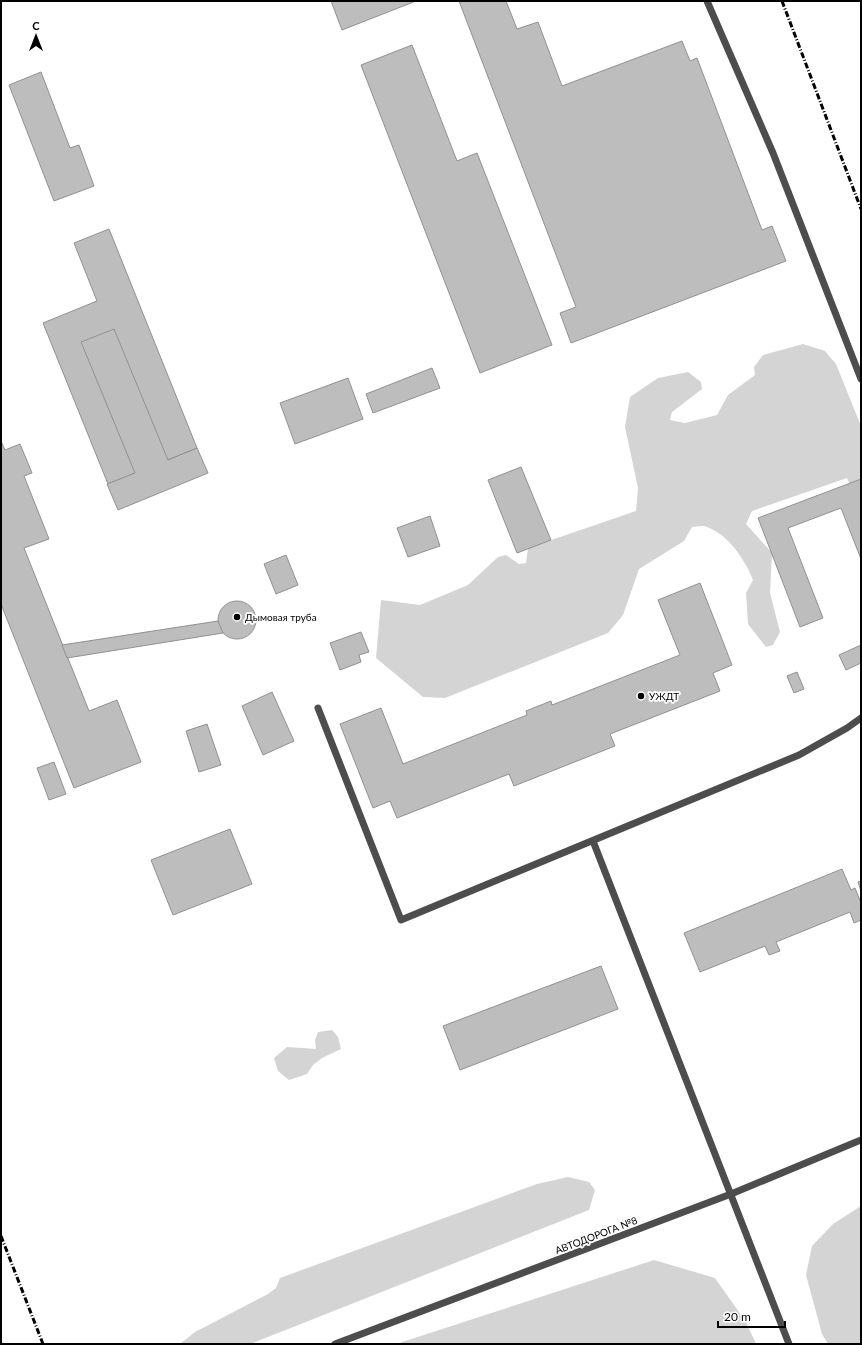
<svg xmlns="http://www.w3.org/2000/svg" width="862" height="1345" font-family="Lato,sans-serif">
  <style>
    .green { fill: #d4d4d4 }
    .building { fill: #bdbdbd; stroke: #919191 }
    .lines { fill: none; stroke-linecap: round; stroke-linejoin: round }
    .minor { stroke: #4d4d4d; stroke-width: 7 }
    .rail { stroke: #000; stroke-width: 3; stroke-dasharray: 6 2 1 2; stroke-linecap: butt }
    .poi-dot { fill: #000; stroke: #fff; stroke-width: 1.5 }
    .labels { text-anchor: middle; stroke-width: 3.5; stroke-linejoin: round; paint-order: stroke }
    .poi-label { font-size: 10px; fill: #000; stroke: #fff; text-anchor: start }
    .street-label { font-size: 10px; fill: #000; stroke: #fff }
  </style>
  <rect width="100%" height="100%" fill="#fff"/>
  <g class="green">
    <path d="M803 344 825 351 836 364 861 426V510L847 478 752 511 746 524 772 553 770 593 780 632 773 645 766 647 748 624 746 593 753 580C745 560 729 535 707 527 703 525 697 527 692 527L684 541 639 569 623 615 608 633 445 698 423 697 376 658 381 600 420 605 468 585 498 557 506 555 519 564 526 563 528 548 636 511 638 488 625 427 630 397 658 378 688 372 701 382 702 389 672 412 670 420 685 423 717 415 728 395 755 375 754 367 763 355Z"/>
    <polygon points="332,1030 338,1037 341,1049 322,1058 313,1065 307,1074 289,1080 278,1071 274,1058 287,1047 316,1049 315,1040 318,1032"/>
    <polygon points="568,1177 589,1182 595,1190 589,1210 250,1344 180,1344 195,1332 268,1294 276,1288 280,1278 537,1184"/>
    <polygon points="861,1206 861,1344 828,1344 822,1334 806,1275 812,1246 833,1224"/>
    <polygon points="654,1260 715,1278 746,1322 756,1344 396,1344"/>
  </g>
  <g class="building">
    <polygon points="331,1 416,1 342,30"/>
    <polygon points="459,1 506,1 517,29 538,22 562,86 682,41 690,61 697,58 762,230 772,226 786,261 571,343 560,313 576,307"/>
    <polygon points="412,45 457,161 477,153 552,345 480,373 361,65"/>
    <polygon points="41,72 70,148 79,145 94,186 54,201 9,85"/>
    <polygon points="109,229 197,448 108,484 43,323 97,301 74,243"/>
    <polygon points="114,329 168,460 197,448 208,473 118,510 107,484 135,473 81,342"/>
    <polygon points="432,368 440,388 373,413 366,394"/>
    <polygon points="348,378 363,419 295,444 280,403"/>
    <polygon points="1,441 5,450 20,444 32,473 24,476 49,539 24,548 89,711 117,700 141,762 74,788 1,604"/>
    <polygon points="521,467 551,540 517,553 488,480"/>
    <polygon points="861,479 861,559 841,508 788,528 823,618 800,627 758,518"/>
    <polygon points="430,516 440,546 408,557 397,528"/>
    <polygon points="286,555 298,585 276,594 264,564"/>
    <polygon points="700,583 732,665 713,673 720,691 610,734 615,746 514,786 509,774 397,818 390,801 373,808 340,724 381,708 403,764 527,715 526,711 551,701 552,705 680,655 658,600"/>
    <circle cx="237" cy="620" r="19"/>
    <polygon points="218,621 223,633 67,658 62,645"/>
    <polygon points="361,632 369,652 359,655 361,662 340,670 330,643"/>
    <polygon points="861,645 861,663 846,670 839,655"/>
    <polygon points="797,672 804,689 794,693 787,676"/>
    <polygon points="272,692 294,741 263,755 242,706"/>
    <polygon points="207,724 221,765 199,772 186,731"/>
    <polygon points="54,762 66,794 49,800 37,768"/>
    <polygon points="230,829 252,884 173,915 151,860"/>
    <polygon points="842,869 851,890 855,888 861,903 861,920 854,923 850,912 776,942 780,951 769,955 765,946 700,972 684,933"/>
    <polygon points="861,881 861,891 858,882"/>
    <polygon points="601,966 618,1009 460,1070 443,1026"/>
  </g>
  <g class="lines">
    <g class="minor">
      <polyline points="707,1 773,153 861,379"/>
      <polyline points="318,708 401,920 799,755 847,728 861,718"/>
      <polyline points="593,841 789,1344"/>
      <polyline points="335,1344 731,1194 861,1140"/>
    </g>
    <g class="rail">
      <polyline points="782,1 861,209"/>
      <polyline points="1,1236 43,1344"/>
    </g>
  </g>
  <g class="poi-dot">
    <circle cx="237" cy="617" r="4"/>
    <circle cx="641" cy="696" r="4"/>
  </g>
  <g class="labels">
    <g class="poi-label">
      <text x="245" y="621">Дымовая труба</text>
      <text x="649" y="700">УЖДТ</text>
    </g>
    <g class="street-label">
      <text transform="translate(596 1235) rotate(-21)" y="4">АВТОДОРОГА №8</text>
    </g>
  </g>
  <rect width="862" height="1345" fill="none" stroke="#000000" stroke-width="4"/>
  <g transform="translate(36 36)" stroke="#ffffff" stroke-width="3" paint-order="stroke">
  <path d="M0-3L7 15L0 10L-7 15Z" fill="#000000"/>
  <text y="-6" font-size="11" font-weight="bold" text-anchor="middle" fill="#000000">С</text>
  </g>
  <path d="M718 1321v6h67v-6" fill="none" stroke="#000000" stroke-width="2"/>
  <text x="724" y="1321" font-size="12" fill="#000000" stroke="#ffffff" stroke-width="3" paint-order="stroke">20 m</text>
</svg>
